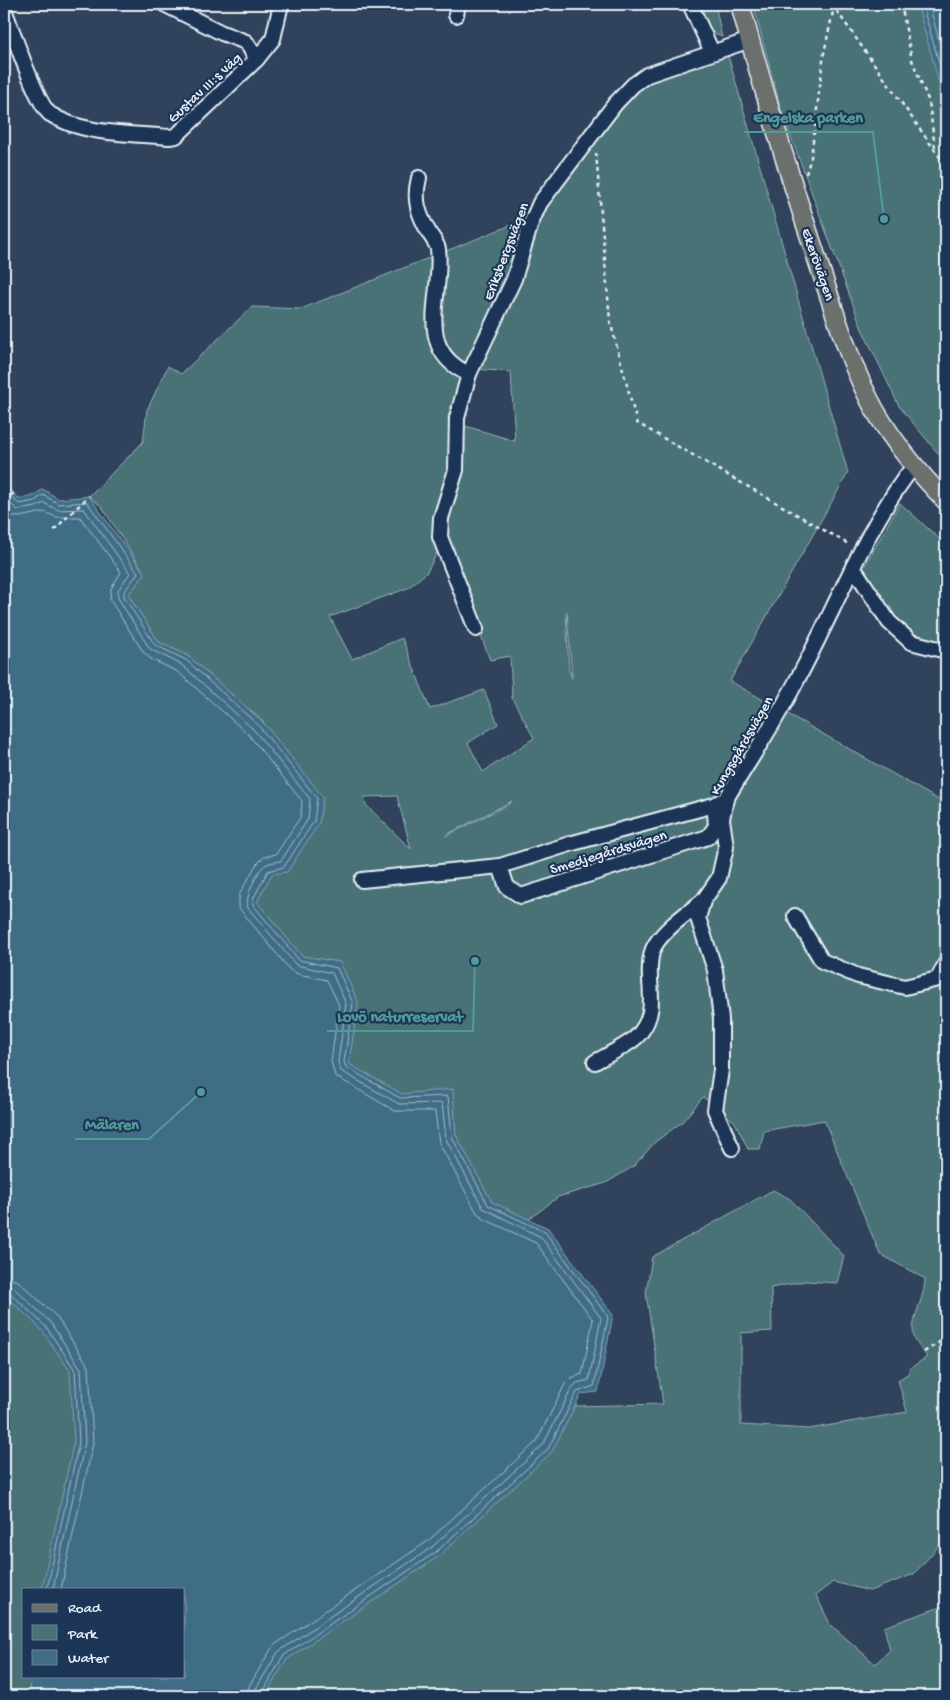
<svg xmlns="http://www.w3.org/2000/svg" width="950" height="1700" font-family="'Gochi Hand',sans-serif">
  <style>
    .green { fill: #497276; stroke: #98b2b7; fill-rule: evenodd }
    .water { fill: #416d86; stroke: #84a2b4 }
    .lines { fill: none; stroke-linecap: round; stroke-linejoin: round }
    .shore { stroke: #a5bcca; stroke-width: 1 }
    .minor-casing { stroke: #e8f1f8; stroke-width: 18 }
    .major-casing { stroke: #e8f1f8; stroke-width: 21 }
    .path { stroke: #e8f1f8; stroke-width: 2.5; stroke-dasharray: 4 4; stroke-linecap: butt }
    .minor { stroke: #1d3557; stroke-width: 14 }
    .major { stroke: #6c706d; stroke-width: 18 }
    .labels { text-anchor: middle; stroke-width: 4.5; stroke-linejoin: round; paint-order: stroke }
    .street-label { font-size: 15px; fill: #e8f1f8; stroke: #1d3557 }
    .leader { fill: none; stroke: #509b97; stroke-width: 2 }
    .callout-dot { fill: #509b97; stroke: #1d3557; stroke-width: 2 }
    .callout-label { font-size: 16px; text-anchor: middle; font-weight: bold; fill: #509b97; stroke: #1d3557; stroke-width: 4.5; stroke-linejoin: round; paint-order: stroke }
  </style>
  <rect width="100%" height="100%" fill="#30425c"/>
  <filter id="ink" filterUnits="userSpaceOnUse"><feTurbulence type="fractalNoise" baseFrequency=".02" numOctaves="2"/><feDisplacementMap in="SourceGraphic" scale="10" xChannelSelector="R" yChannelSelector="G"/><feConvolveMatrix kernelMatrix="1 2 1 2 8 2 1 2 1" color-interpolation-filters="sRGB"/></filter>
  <g filter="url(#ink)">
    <g class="green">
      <path d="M697 4H715L722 37C707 33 703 17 697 4Z"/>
      <polygon points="753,4 946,4 946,463 899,406 862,329 781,110"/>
      <path d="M727 52 848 473 730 681 946 804V1538L914 1574 870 1591 833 1582 816 1595 830 1624 875 1664 890 1650 884 1627 946 1605V1696H4V530L311 783 262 721 188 656 159 642 128 595 145 574 102 507 89 496 143 442 147 410 168 366 181 374 252 307 301 309 516 223 521 239 464 371 448 417 452 455 439 549 427 572 408 588 330 617 352 659 402 638 430 709 484 690 498 724 468 743 483 772 534 738 512 698 510 656 490 660 446 543V515L459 424 515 441 511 372 475 369 541 218 544 207 646 79ZM566 612H567L572 678 569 670ZM397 796 411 849 366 805 364 797ZM512 801 509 804 446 836V835ZM703 1097 735 1122 748 1149H760L764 1131 824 1120 880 1254 925 1279C925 1298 909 1322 914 1337 916 1344 923 1351 927 1357L909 1369V1373L898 1380 907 1412 809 1429 741 1425V1333L772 1331 771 1288 805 1281 837 1283 844 1256 790 1199 773 1190 652 1257 646 1293 663 1404 575 1406 565 1425 498 1243 558 1197 606 1183 634 1166 655 1142 682 1122ZM24 1589H184V1676H24Z"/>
      <polygon points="900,503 946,545 946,645 905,631 861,572"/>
    </g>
    <g class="water">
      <polygon points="917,4 945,4 946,8 946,99 938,79"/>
      <polygon points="4,483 19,499 33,496 43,489 59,499 89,496 145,574 128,595 159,642 188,656 262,721 323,797 319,823 287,872 272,874 257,902 302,956 340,962 358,1002 349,1064 402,1094 453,1089 456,1135 492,1202 548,1228 613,1315 598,1392 581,1394 552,1452 439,1556 286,1660 265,1696 30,1696 31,1676 184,1676 184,1589 42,1589 74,1441 70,1371 42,1330 4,1294"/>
    </g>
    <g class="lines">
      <g class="shore">
        <polyline points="922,4 946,86"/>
        <polyline points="929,4 946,66"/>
        <polyline points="4,490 19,504 35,501 43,495 59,504 87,502 138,573 124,592 124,597 155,645 186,660 258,725 317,798 314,821 284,867 268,871 253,899 253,905 299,960 337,968 353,1003 344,1062 346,1067 400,1098 448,1096 452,1137 488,1205 545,1232 608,1317 594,1386 577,1392 548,1449 436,1552 283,1656 261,1696"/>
        <path d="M4 499 18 510 36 507 44 503 58 510 84 509 130 573 118 590V598L150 649 182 665 253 729 310 799 308 819 281 861C276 862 270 862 265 865 257 871 244 899 248 908L296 965 332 973 346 1004 338 1062 341 1071 399 1104 442 1103 446 1139 483 1208 541 1237 601 1318 589 1380 577 1383 572 1388 543 1445 432 1547 278 1652 256 1689 254 1696"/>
        <polyline points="4,510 11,516 19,517 44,512 56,517 80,517 121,572 111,589 110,600 144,653 151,659 178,672 248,734 302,801 301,816 276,854 264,857 256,865 239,895 239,908 290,970 298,974 327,980 339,1005 331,1061 335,1076 395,1111 435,1111 439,1143 477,1213 484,1219 536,1243 593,1320 582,1374 571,1378 565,1384 537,1441 428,1541 273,1646 249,1686 247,1696"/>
        <polyline points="4,1277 18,1281 56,1316 89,1367 93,1443 61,1589"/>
        <polyline points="4,1284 13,1287 50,1322 81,1369 85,1442 53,1589"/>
        <polyline points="4,1290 9,1292 46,1327 75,1370 79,1442 47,1589"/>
      </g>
      <defs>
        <g id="minor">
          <polyline points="164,4 222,33 246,42 257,59"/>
          <polyline points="690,4 712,52"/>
          <path d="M4 9C11 27 37 105 50 114 82 135 131 133 169 137L176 136 257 59 273 39 281 4"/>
          <polyline points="456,15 458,4"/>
          <path d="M419 178C413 201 419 216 431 236 434 240 437 244 438 249 444 293 412 349 469 374"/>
          <polyline points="853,567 889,622 911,642 946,651"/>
          <polyline points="476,629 440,537 441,518 456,470 457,418 469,374 514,279 531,223 540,203 615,104 633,85 647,75 750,40"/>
          <polyline points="500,866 507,887 521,896 708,837 716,826 715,813"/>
          <polyline points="362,880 500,866 573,843 714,805 726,799"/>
          <polyline points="795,916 822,961 858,976 905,987 938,979 946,963"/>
          <path d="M595 1062C607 1055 633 1043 640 1033 661 1007 644 981 652 952 657 934 688 912 703 901"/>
          <path d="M732 1148 715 1110 721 1070V1019L715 970 698 918 703 901 719 878 726 847 722 819 726 799C750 759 777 720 798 678 835 610 865 528 913 467"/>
        </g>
        <path id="major" d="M740 4C764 93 791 181 820 268 836 316 851 368 876 412 896 446 919 473 946 501"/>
      </defs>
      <use href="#minor" class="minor-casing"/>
      <use href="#major" class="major-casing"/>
      <g class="path">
        <polyline points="835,4 834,7 946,166"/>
        <polyline points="901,4 912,60 929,102 935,148"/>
        <polyline points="596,153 610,321 637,423 850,545"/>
        <polyline points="806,174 811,157 824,53 834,7 832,4"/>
        <polyline points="4,500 14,493"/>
        <polyline points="54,530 89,496"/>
        <polyline points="924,1352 946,1338"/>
      </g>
      <use href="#minor" class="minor"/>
      <use href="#major" class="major"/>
    </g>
  </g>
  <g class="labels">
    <g class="street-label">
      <text transform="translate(204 87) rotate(-43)" y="5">Gustav III:s väg</text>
      <text transform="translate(505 251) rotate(-69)" y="5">Eriksbergsvägen</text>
      <text transform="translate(819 264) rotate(71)" y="5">Ekerövägen</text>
      <text transform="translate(741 745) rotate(-60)" y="5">Kungsgårdsvägen</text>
      <text transform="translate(608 851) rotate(-17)" y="5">Smedjegårdsvägen</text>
    </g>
  </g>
  <path class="leader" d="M884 219L873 132H744M475 961L473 1031H327M201 1092L149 1139H75"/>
  <g class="callout-dot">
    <circle cx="884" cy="219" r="5"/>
    <circle cx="475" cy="961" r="5"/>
    <circle cx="201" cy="1092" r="5"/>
  </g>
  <g class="callout-label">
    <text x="808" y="122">Engelska parken</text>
    <text x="400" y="1021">Lovö naturreservat</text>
    <text x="112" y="1129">Mälaren</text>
  </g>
  <rect width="950" height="1700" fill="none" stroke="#1d3557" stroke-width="20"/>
  <rect x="10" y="10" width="930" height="1680" fill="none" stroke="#e8f1f8" stroke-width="2" filter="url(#ink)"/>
  <rect x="22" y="1588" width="162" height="90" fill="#1d3557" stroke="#6e8097"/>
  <rect x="32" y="1604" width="25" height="8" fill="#6c706d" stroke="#6e8097"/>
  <text x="68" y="1612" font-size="15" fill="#e8f1f8">Road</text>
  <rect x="32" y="1625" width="25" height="15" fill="#497276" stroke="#6e8097"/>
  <text x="68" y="1638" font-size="15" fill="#e8f1f8">Park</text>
  <rect x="32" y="1650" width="25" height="15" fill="#416d86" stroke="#6e8097"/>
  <text x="68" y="1662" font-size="15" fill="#e8f1f8">Water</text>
</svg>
